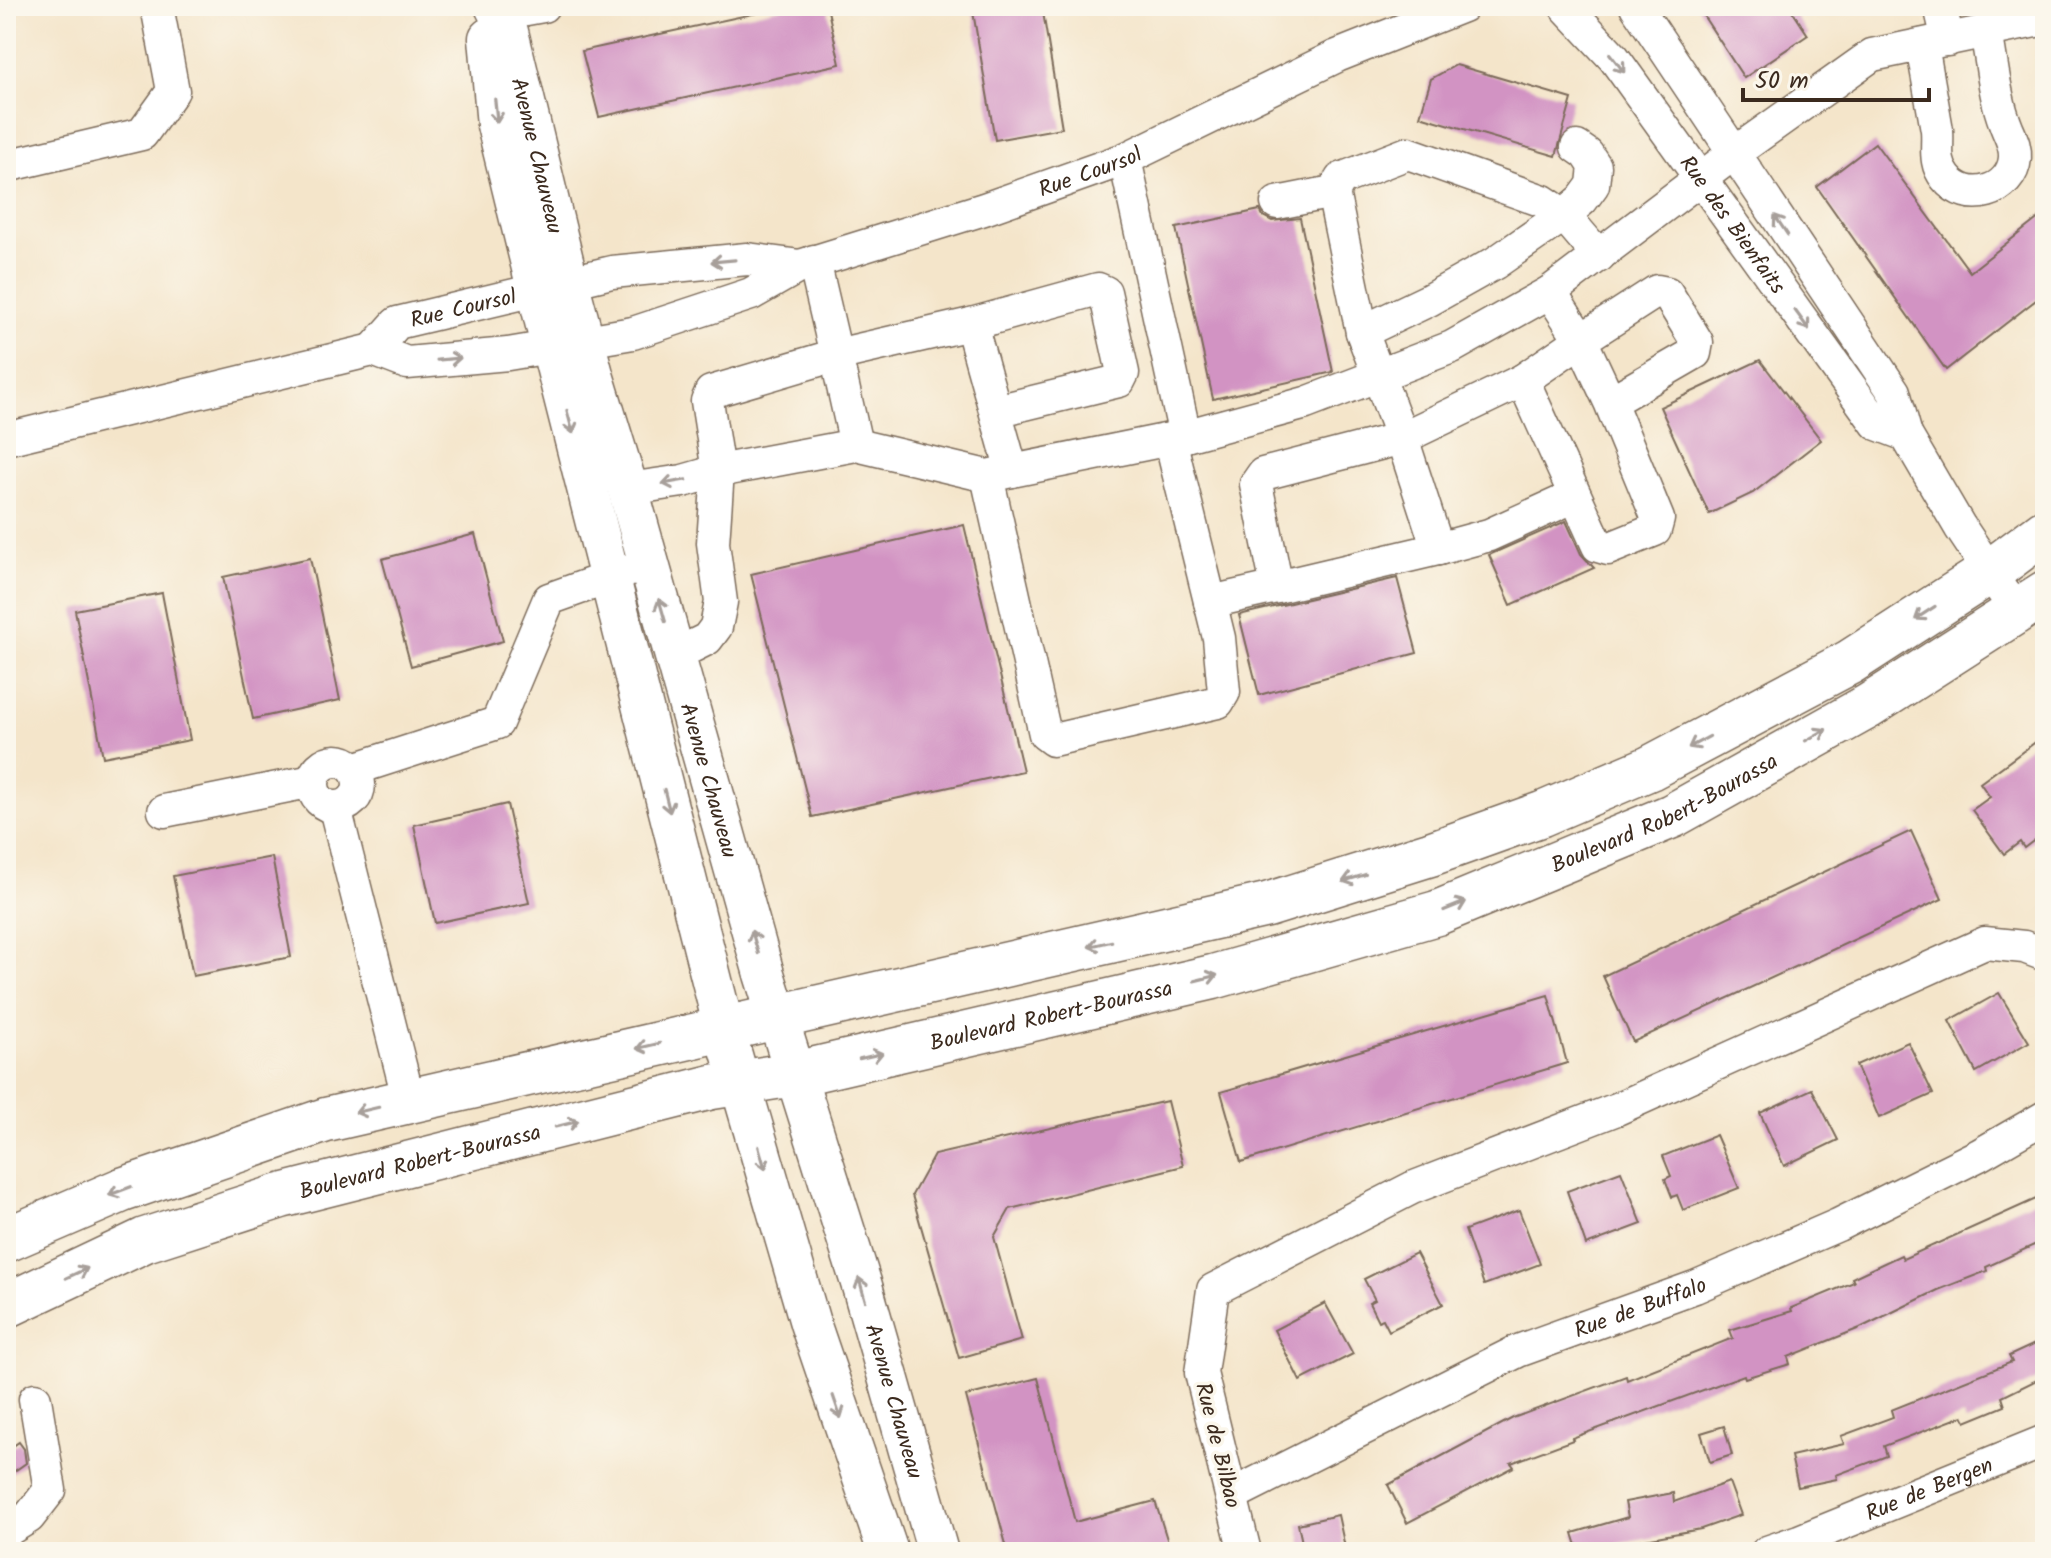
<svg xmlns="http://www.w3.org/2000/svg" width="2051" height="1558" font-family="Kalam,sans-serif">
  <style>
    .building { fill: #d293c3 }
    .lines { fill: none; stroke-linecap: round; stroke-linejoin: round }
    .minor-casing { stroke: #7c6b5a; stroke-width: 35 }
    .major-casing { stroke: #7c6b5a; stroke-width: 43 }
    .highway-casing { stroke: #7c6b5a; stroke-width: 47 }
    .minor { stroke: #fff; stroke-width: 32 }
    .major { stroke: #fff; stroke-width: 40 }
    .highway { stroke: #fff; stroke-width: 44 }
    .oneway { stroke: #a79f9a }
    .labels { text-anchor: middle; stroke-width: 7; stroke-linejoin: round; paint-order: stroke }
    .street-label { font-size: 22px; fill: #3b2a1e; stroke: #fbf7ec }
  </style>
  <rect width="100%" height="100%" fill="#fbf7ec"/>
  <filter id="ink" filterUnits="userSpaceOnUse"><feTurbulence type="fractalNoise" baseFrequency=".0125" numOctaves="2"/><feDisplacementMap in="SourceGraphic" scale="16" xChannelSelector="R" yChannelSelector="G"/><feConvolveMatrix kernelMatrix="1 2 1 2 8 2 1 2 1" color-interpolation-filters="sRGB"/></filter>
  <filter id="wash" filterUnits="userSpaceOnUse"><feTurbulence type="fractalNoise" baseFrequency=".006" numOctaves="4" result="noise"/><feDisplacementMap in="SourceGraphic" scale="32" xChannelSelector="R" yChannelSelector="G"/><feGaussianBlur stdDeviation="1.8" result="paint"/><feColorMatrix in="noise" values="0 0 0 0 0 0 0 0 0 0 0 0 0 0 0 0 0 1.4 0 .05"/><feComposite in="paint" operator="in"/></filter>
  <g filter="url(#wash)">
    <rect width="100%" height="100%" fill="#f4e5ca"/>
    <g id="blocks">
      <g class="building">
        <polygon points="789,6 827,6 840,64 599,117 582,51"/>
        <polygon points="972,6 1042,6 1062,128 995,140"/>
        <polygon points="1697,6 1789,6 1808,35 1744,78"/>
        <polygon points="1456,65 1572,99 1556,156 1420,116 1431,79"/>
        <polygon points="1875,143 1970,272 2045,213 2045,293 1946,370 1817,187"/>
        <polygon points="1260,210 1263,216 1272,221 1300,218 1333,372 1213,399 1176,228"/>
        <polygon points="1760,360 1821,440 1753,493 1709,514 1660,407"/>
        <polygon points="1566,521 1581,554 1594,568 1511,605 1489,555"/>
        <polygon points="964,525 1023,771 812,817 751,574"/>
        <polygon points="475,534 503,641 411,666 382,559"/>
        <polygon points="310,558 340,700 253,719 223,577"/>
        <polygon points="1397,578 1417,653 1259,695 1239,615"/>
        <polygon points="162,593 190,740 103,757 75,610"/>
        <polygon points="2045,735 2045,832 2024,848 2020,842 2004,854 1972,810 1990,797 1980,783"/>
        <polygon points="507,804 529,903 435,923 414,825"/>
        <polygon points="1911,831 1942,899 1633,1042 1603,976"/>
        <polygon points="272,857 291,957 193,976 173,876"/>
        <polygon points="1999,993 2029,1042 1976,1072 1949,1021"/>
        <polygon points="1548,995 1567,1063 1241,1162 1221,1092"/>
        <polygon points="1908,1042 1933,1094 1879,1118 1856,1065"/>
        <polygon points="1812,1089 1838,1140 1784,1166 1760,1113"/>
        <polygon points="1167,1101 1183,1166 1010,1209 994,1237 1022,1340 959,1358 912,1195 934,1155"/>
        <polygon points="1716,1135 1739,1188 1683,1210 1677,1195 1672,1197 1665,1179 1671,1176 1663,1156"/>
        <polygon points="1621,1171 1642,1224 1586,1245 1567,1191"/>
        <polygon points="2045,1195 2045,1240 1986,1267 1987,1271 1938,1290 1860,1328 1788,1357 1790,1364 1745,1378 1744,1375 1572,1438 1573,1440 1511,1463 1514,1467 1407,1523 1388,1485 1513,1418 1626,1376 1627,1380 1733,1338 1730,1330 1792,1311 1791,1308 1854,1282 1852,1278 1901,1255 1903,1259"/>
        <polygon points="1519,1210 1540,1264 1484,1285 1465,1230"/>
        <polygon points="1416,1253 1443,1304 1389,1331 1383,1319 1378,1321 1369,1303 1375,1300 1364,1279"/>
        <polygon points="1325,1303 1353,1354 1300,1381 1274,1330"/>
        <polygon points="2039,1342 2045,1355 2045,1376 2002,1397 2005,1406 1966,1422 1963,1416 1884,1446 1887,1456 1836,1475 1837,1479 1798,1487 1791,1456 1844,1444 1841,1436 1893,1417 1891,1410 2012,1362 2009,1356"/>
        <polygon points="1038,1378 1075,1522 1155,1501 1171,1552 1008,1552 966,1396"/>
        <polygon points="1724,1426 1732,1455 1710,1462 1701,1433"/>
        <polygon points="19,1442 24,1449 26,1463 6,1477 6,1451"/>
        <polygon points="1729,1482 1741,1515 1701,1529 1617,1544 1619,1552 1579,1552 1573,1533 1628,1517 1625,1502 1673,1493 1674,1502"/>
        <polygon points="1338,1515 1346,1552 1304,1552 1298,1524"/>
      </g>
    </g>
  </g>
  <g filter="url(#ink)">
    <use href="#blocks" fill-opacity="0" stroke="#7c6b5a" stroke-width="2"/>
    <g class="lines">
      <defs>
        <g id="minor">
          <path id="s1" d="M1565 6 1614 58 1877 424 1906 435"/>
          <polyline points="1636,6 1894,392 1906,435 1960,527 2016,611"/>
          <polyline points="1940,6 1948,40"/>
          <polyline points="499,14 543,6"/>
          <path d="M1922 45C1927 73 1932 102 1937 130 1938 141 1936 151 1938 161 1939 167 1942 173 1946 178 1967 205 2012 192 2015 158 2016 144 2009 135 2005 123 1994 95 1992 61 1986 32"/>
          <polyline points="1125,159 1185,436"/>
          <polyline points="6,166 142,134 173,91 157,6"/>
          <polyline points="1277,203 1333,192"/>
          <polyline points="814,261 836,355 971,324"/>
          <polyline points="1550,292 1581,340 1657,291 1667,293 1697,342 1695,353 1610,402 1658,519 1655,530 1608,549 1598,546 1523,380 1581,340 1610,402"/>
          <polyline points="1362,332 1429,300 1495,263 1564,215 1582,200 1593,185 1595,166 1587,154 1577,147"/>
          <path id="s2" d="M373 350 397 323 612 272 747 259 800 266"/>
          <polyline points="996,411 1119,381 1123,373 1105,292 1098,289 971,324 1012,471"/>
          <path id="s3" d="M6 439 373 350 407 363 508 354 633 333 751 294 800 266 984 209 1125 159 1337 56 1463 6"/>
          <polyline points="987,476 1045,734 1053,740 1218,702 1224,692 1219,638 1170,439"/>
          <polyline points="628,489 683,481 718,471 856,445 987,476 1185,436 1306,403 1452,347 1550,292 1733,154 1872,55 2045,19"/>
          <polyline points="1438,549 1489,535 1575,496"/>
          <polyline points="1277,587 1438,549 1402,438 1362,332 1333,192 1341,179 1408,153 1543,201 1564,215 1599,256"/>
          <polyline points="1210,602 1277,587 1256,484 1263,474 1402,438 1523,380"/>
          <polyline points="675,655 707,639 716,627 721,602 713,543 718,471 707,401 711,392 836,355 856,445"/>
          <circle cx="336" cy="784" r="23"/>
          <polyline points="354,769 497,723 549,599 633,569"/>
          <polyline points="335,808 409,1101"/>
          <polyline points="164,811 313,781"/>
          <path id="s4" d="M1232 1495 1518 1351 1695 1287 1838 1225 1979 1155 2045 1117"/>
          <polyline points="6,1531 29,1517 50,1490 35,1399"/>
          <polyline points="1245,1552 1201,1373 1213,1290 1412,1188 1617,1109 1985,943 2024,947 2045,955"/>
          <path id="s5" d="M1767 1552 1799 1541 2045 1441"/>
        </g>
        <g id="major">
          <path id="s6" d="M495 6 508 32 568 281 594 378 628 489 764 974 862 1286 938 1552"/>
          <polyline points="489,38 497,125 551,346 724,1028 810,1323 888,1552"/>
        </g>
        <g id="highway">
          <polyline points="6,1240 122,1190 326,1120 1267,905 1430,854 1542,814 1650,768 1850,662 1991,571 2045,531"/>
          <path id="s7" d="M6 1306 145 1240 281 1196 712 1087 795 1074 1213 977 1437 913 1672 816 1869 706 2045 593"/>
        </g>
      </defs>
      <use href="#minor" class="minor-casing"/>
      <use href="#major" class="major-casing"/>
      <use href="#highway" class="highway-casing"/>
      <use href="#minor" class="minor"/>
      <use href="#major" class="major"/>
      <use href="#highway" class="highway"/>
    </g>
    <defs><path id="oneway-shaft" d="M-6 0H5M1.5-3L5.5 0L1.5 3" fill="none" stroke-width="1.6" stroke-linecap="round" stroke-linejoin="round" transform="scale(2)"/></defs>
    <g class="oneway">
      <use href="#oneway-shaft" transform="translate(1617 63) rotate(52)"/>
      <use href="#oneway-shaft" transform="translate(496 111) rotate(84)"/>
      <use href="#oneway-shaft" transform="translate(1781 225) rotate(-124)"/>
      <use href="#oneway-shaft" transform="translate(723 261) rotate(175)"/>
      <use href="#oneway-shaft" transform="translate(1802 320) rotate(54)"/>
      <use href="#oneway-shaft" transform="translate(449 359) rotate(-5)"/>
      <use href="#oneway-shaft" transform="translate(570 422) rotate(75)"/>
      <use href="#oneway-shaft" transform="translate(674 482) rotate(170)"/>
      <use href="#oneway-shaft" transform="translate(662 610) rotate(-106)"/>
      <use href="#oneway-shaft" transform="translate(1925 613) rotate(147)"/>
      <use href="#oneway-shaft" transform="translate(1816 735) rotate(-29)"/>
      <use href="#oneway-shaft" transform="translate(1699 742) rotate(152)"/>
      <use href="#oneway-shaft" transform="translate(667 801) rotate(76)"/>
      <use href="#oneway-shaft" transform="translate(1354 878) rotate(163)"/>
      <use href="#oneway-shaft" transform="translate(1455 906) rotate(-22)"/>
      <use href="#oneway-shaft" transform="translate(755 942) rotate(-106)"/>
      <use href="#oneway-shaft" transform="translate(1100 944) rotate(167)"/>
      <use href="#oneway-shaft" transform="translate(1206 978) rotate(-14)"/>
      <use href="#oneway-shaft" transform="translate(648 1046) rotate(167)"/>
      <use href="#oneway-shaft" transform="translate(871 1056) rotate(-13)"/>
      <use href="#oneway-shaft" transform="translate(367 1110) rotate(167)"/>
      <use href="#oneway-shaft" transform="translate(567 1124) rotate(-14)"/>
      <use href="#oneway-shaft" transform="translate(762 1158) rotate(74)"/>
      <use href="#oneway-shaft" transform="translate(120 1191) rotate(159)"/>
      <use href="#oneway-shaft" transform="translate(77 1273) rotate(-25)"/>
      <use href="#oneway-shaft" transform="translate(862 1289) rotate(-106)"/>
      <use href="#oneway-shaft" transform="translate(837 1407) rotate(71)"/>
    </g>
  </g>
  <g class="labels">
    <g class="street-label">
      <text dy="8" stroke="none"><textPath href="#s6" startOffset="156">Avenue Chauveau</textPath></text>
      <text dy="8" stroke="none"><textPath href="#s3" startOffset="1128">Rue Coursol</textPath></text>
      <text dy="8" stroke="none"><textPath href="#s1" startOffset="276">Rue des Bienfaits</textPath></text>
      <text dy="8" stroke="none"><textPath href="#s2" startOffset="104">Rue Coursol</textPath></text>
      <text dy="8" stroke="none"><textPath href="#s6" startOffset="804">Avenue Chauveau</textPath></text>
      <text dy="8" stroke="none"><textPath href="#s7" startOffset="1736">Boulevard Robert-Bourassa</textPath></text>
      <text dy="8" stroke="none"><textPath href="#s7" startOffset="1088">Boulevard Robert-Bourassa</textPath></text>
      <text dy="8" stroke="none"><textPath href="#s7" startOffset="440">Boulevard Robert-Bourassa</textPath></text>
      <text dy="8" stroke="none"><textPath href="#s4" startOffset="450">Rue de Buffalo</textPath></text>
      <text dy="8" stroke="none"><textPath href="#s6" startOffset="1452">Avenue Chauveau</textPath></text>
      <text transform="translate(1219 1445) rotate(76)" y="8">Rue de Bilbao</text>
      <text dy="8" stroke="none"><textPath href="#s5" startOffset="174">Rue de Bergen</textPath></text>
    </g>
  </g>
  <rect width="2051" height="1558" fill="none" stroke="#fbf7ec" stroke-width="32"/>
  <path d="M1743 88v12h186v-12" fill="none" stroke="#3b2a1e" stroke-width="4"/>
  <text x="1755" y="88" font-size="24" fill="#3b2a1e" stroke="#fbf7ec" stroke-width="6" paint-order="stroke">50 m</text>
</svg>
